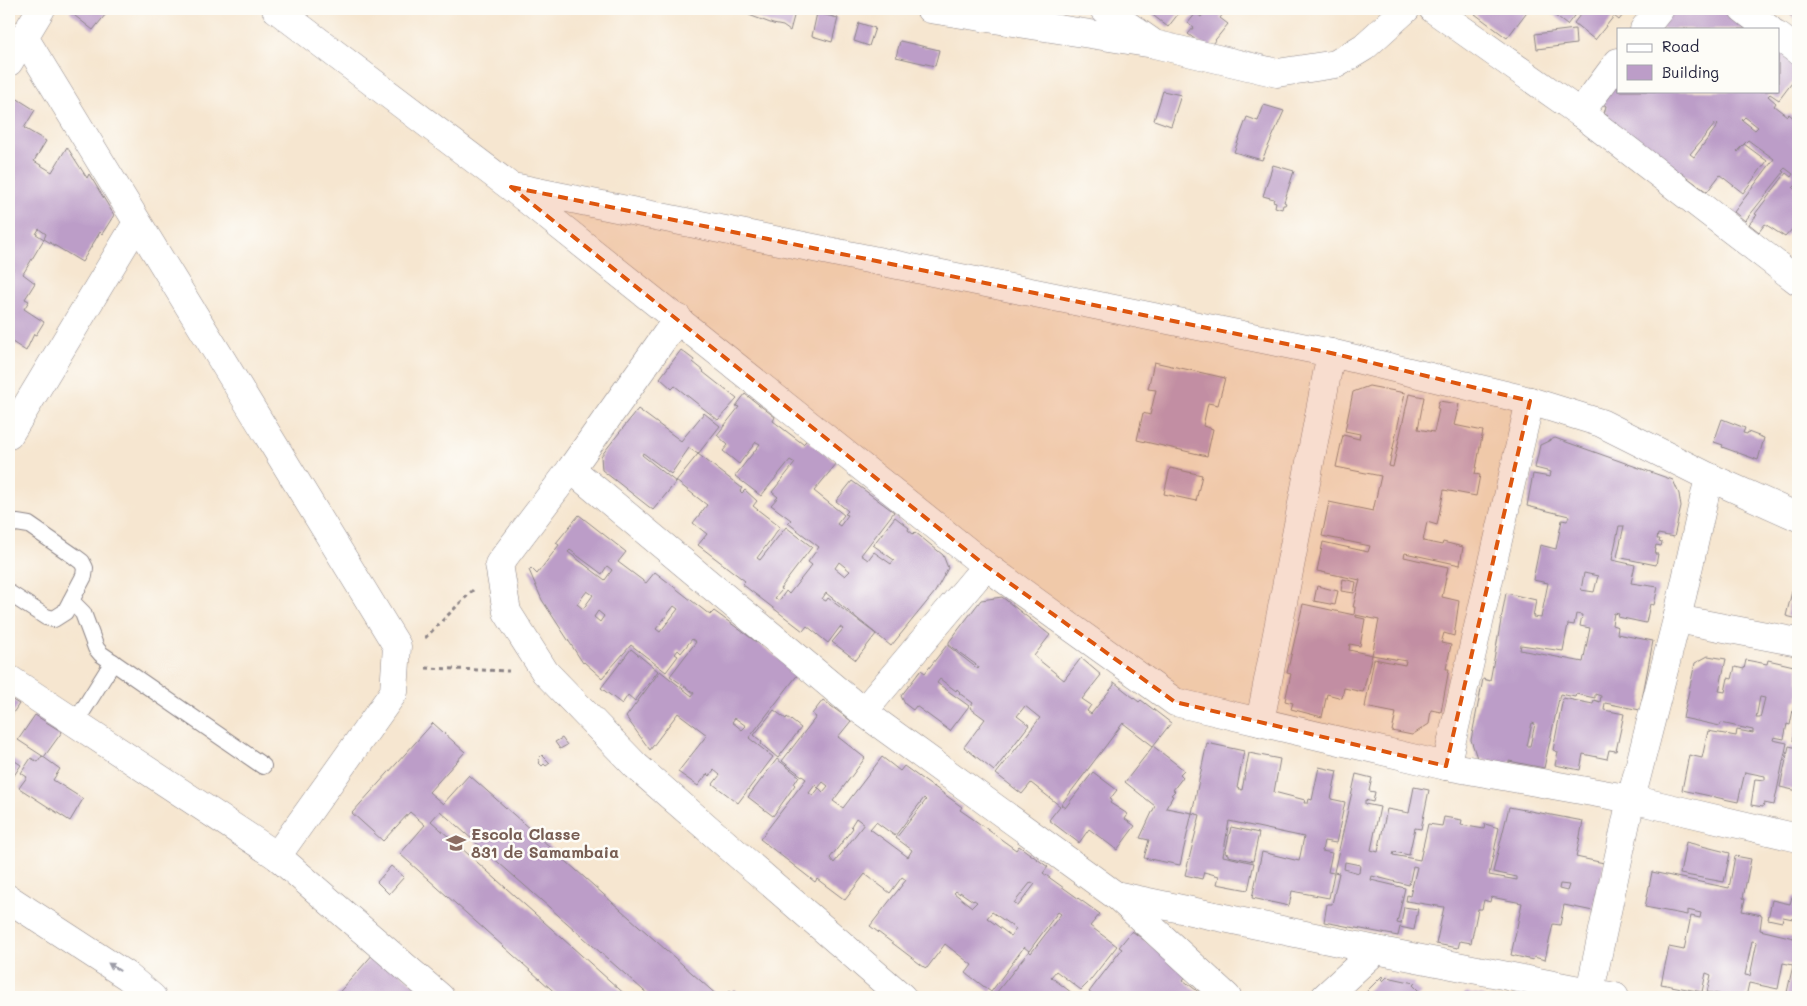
<svg xmlns="http://www.w3.org/2000/svg" width="1807" height="1006" font-family="Mali,sans-serif">
  <style>
    .building { fill: #bc9dc8; fill-rule: evenodd }
    .lines { fill: none; stroke-linecap: round; stroke-linejoin: round }
    .service-casing { stroke: #8c8486; stroke-width: 18 }
    .minor-casing { stroke: #8c8486; stroke-width: 29 }
    .path { stroke: #8c8486; stroke-width: 3; stroke-dasharray: 4 4; stroke-linecap: butt }
    .service { stroke: #fff; stroke-width: 16 }
    .minor { stroke: #fff; stroke-width: 28 }
    .oneway { fill: #9c9ca7 }
    .marked { fill: #de560e; fill-opacity: 0.2; stroke: #de560e; stroke-width: 4; stroke-dasharray: 10 6; stroke-linejoin: round }
    .labels { text-anchor: middle; stroke-width: 5; stroke-linejoin: round; paint-order: stroke }
    .education-label { font-size: 16px; font-weight: bold; fill: #785e54; stroke: #fdfcf7; text-anchor: start }
  </style>
  <rect width="100%" height="100%" fill="#fdfcf7"/>
  <filter id="ink" filterUnits="userSpaceOnUse"><feTurbulence type="fractalNoise" baseFrequency=".02" numOctaves="2"/><feDisplacementMap in="SourceGraphic" scale="10" xChannelSelector="R" yChannelSelector="G"/><feConvolveMatrix kernelMatrix="1 2 1 2 8 2 1 2 1" color-interpolation-filters="sRGB"/></filter>
  <filter id="wash" filterUnits="userSpaceOnUse"><feTurbulence type="fractalNoise" baseFrequency=".0096" numOctaves="4" result="noise"/><feDisplacementMap in="SourceGraphic" scale="20" xChannelSelector="R" yChannelSelector="G"/><feGaussianBlur stdDeviation="1.12" result="paint"/><feColorMatrix in="noise" values="0 0 0 0 0 0 0 0 0 0 0 0 0 0 0 0 0 1.4 0 .05"/><feComposite in="paint" operator="in"/></filter>
  <g filter="url(#wash)">
    <rect width="100%" height="100%" fill="#f6e6d0"/>
    <g id="blocks">
      <g class="building">
        <polygon points="72,9 110,9 93,30 70,12"/>
        <polygon points="751,9 796,9 790,31 783,26 773,24 749,15"/>
        <polygon points="1145,9 1182,9 1168,27"/>
        <polygon points="1208,9 1226,10 1220,18 1228,24 1208,49 1188,34 1194,27 1188,23 1196,13 1201,17"/>
        <polygon points="1479,9 1529,9 1507,38 1475,14"/>
        <polygon points="1546,9 1628,9 1619,20 1614,16 1595,40 1574,23 1580,15 1577,12 1567,25"/>
        <polygon points="1677,9 1723,9 1746,26 1744,29 1658,29 1670,13 1672,15"/>
        <polygon points="1782,9 1798,9 1798,21"/>
        <polygon points="817,13 838,18 832,42 812,36"/>
        <polygon points="859,23 875,28 869,46 854,41"/>
        <polygon points="1575,29 1576,44 1537,49 1535,34"/>
        <polygon points="900,41 939,50 935,66 896,57"/>
        <path d="M1778 46 1798 62V75L1779 100 1770 94 1768 96 1776 103 1774 106 1787 116 1789 114 1798 122V183L1793 188 1798 191V229L1795 226 1785 237 1765 224 1759 232 1749 224 1757 215 1755 214 1786 173 1791 177 1793 174 1785 168 1782 171 1784 172 1745 221 1734 212 1774 159 1748 140 1737 151 1738 152 1744 144 1767 161 1743 193 1720 175 1707 192 1608 119V116L1604 114 1606 106 1601 103 1618 71V91H1778ZM1745 117 1758 127 1755 130 1742 120ZM1716 123 1718 125 1694 157 1690 154Z"/>
        <polygon points="1163,91 1181,95 1171,126 1154,120"/>
        <path d="M16 98 35 110 24 128 46 141 34 161 52 172 67 147 87 178 89 174 114 215 102 234 100 232 82 262 44 239 23 274 35 283 25 299 29 301 24 309 44 322 36 335 34 334 26 351 9 340V276L13 269 11 268 9 271V192L16 180 9 175V109ZM39 229 46 234 44 239 36 234Z"/>
        <polygon points="1264,105 1284,111 1262,160 1234,152 1247,117 1258,121"/>
        <polygon points="1273,165 1294,171 1284,202 1286,203 1285,205 1283,205 1282,209 1275,207 1276,202 1273,201 1274,199 1263,196"/>
        <polygon points="681,350 694,360 693,362 704,371 703,372 737,399 718,420 675,386 672,389 660,378"/>
        <polygon points="1154,362 1225,378 1218,405 1208,403 1203,426 1213,429 1207,456 1137,440 1143,413 1150,415 1156,390 1148,389"/>
        <polygon points="1369,386 1405,393 1389,466 1393,467 1409,394 1424,397 1418,429 1434,432 1439,409 1437,408 1439,401 1459,404 1454,425 1483,431 1475,474 1480,475 1476,496 1444,490 1437,525 1427,522 1423,541 1442,545 1443,542 1463,547 1460,565 1405,553 1404,557 1448,567 1442,597 1459,601 1454,636 1444,633 1441,643 1451,645 1446,669 1449,669 1441,712 1431,710 1429,724 1412,735 1392,731 1396,713 1365,707 1374,659 1405,665 1406,661 1372,655 1379,620 1356,615 1356,617 1365,619 1360,646 1350,644 1349,650 1372,655 1363,692 1344,688 1342,698 1327,694 1322,717 1291,709 1293,703 1285,701 1291,674 1287,673 1303,604 1354,615 1355,607 1353,607 1360,580 1317,571 1323,542 1368,552 1370,546 1322,536 1329,502 1373,511 1381,476 1336,467 1343,435 1359,439 1360,434 1345,431 1353,392"/>
        <path d="M745 394 775 417 773 421 803 444 807 440 837 463 814 491 844 515 837 524 840 526 848 515 845 514 848 511 836 501 852 481 894 512 861 555 868 560 874 552 891 564 894 560 873 545 895 517 909 528 908 530 913 534 915 532 943 555 948 568 935 592 891 646 826 593 822 599 826 601 828 598 876 634 856 660 832 642 843 629 840 627 828 643 807 626 803 631 742 584 745 581 698 545 707 534 693 523 707 505 676 481 698 454 742 488 740 491 742 493 745 490 757 501 753 506 780 527 757 558 760 560 786 527 812 547 780 589 782 590 775 598 779 601 786 591 789 594 812 565 808 562 819 547 788 523 791 520 771 505 778 497 772 492 795 463 790 460 761 496 735 476 760 444 756 442 739 464 723 451 728 445 717 435 739 407 736 406ZM839 562 850 571 845 576 835 568Z"/>
        <polygon points="638,409 681,441 704,413 720,426 698,454 689,448 671,474 643,453 642,455 676,482 653,510 602,470 601,456"/>
        <polygon points="1722,419 1745,428 1743,433 1747,434 1748,432 1764,438 1758,460 1722,447 1723,445 1714,442"/>
        <path d="M1555 438 1673 480 1679 494 1681 507 1674 537 1658 534 1657 539H1660L1659 542 1662 543 1661 546 1656 545 1655 549H1656L1655 554H1658L1656 565 1617 557 1624 526H1619L1612 560 1635 565 1631 583 1658 587 1654 605 1650 604 1646 623 1618 617 1619 614 1614 613 1612 625 1618 627 1617 634 1653 641 1640 710 1605 703 1604 710 1624 714 1616 751 1609 750 1607 759 1583 754 1580 770 1555 765 1558 752 1553 750 1563 698 1593 704 1594 700 1600 702 1601 696 1595 694V698L1576 694 1575 697 1560 694 1544 768 1509 761V764L1477 758 1471 740 1483 679 1490 681 1506 593 1536 600 1533 617 1541 618 1548 583 1533 580 1540 545 1556 549 1562 520 1567 521 1569 516 1527 506 1533 474 1550 477 1551 472 1535 468 1540 445ZM1584 573 1598 576 1594 592 1581 590ZM1576 614 1582 615 1580 626 1590 628 1583 662 1520 650 1521 645 1563 651 1568 624 1574 625ZM1532 723 1535 724 1530 746H1527Z"/>
        <polygon points="1170,468 1202,475 1196,501 1164,494"/>
        <path d="M579 515 626 552 618 562 646 583 655 572 710 615 714 611 799 673 749 738 773 757 738 803 713 784 720 775 714 770 709 776 707 774 698 786 678 772 707 735 678 713 650 750 626 717 660 671 692 696 694 693 670 676 696 642 692 639 681 653 678 650 675 654 678 656 666 672 631 645 602 678 584 662 583 663 542 600 529 570 531 568 537 574 559 545 556 543ZM570 550 602 574 607 566 612 570 605 580 568 552ZM587 591 593 595 583 609 577 604ZM674 606 678 609 660 632 656 629ZM598 611 604 616 600 622 594 617ZM735 718 746 726 742 730 732 722Z"/>
        <polygon points="1798,567 1798,619 1786,616"/>
        <polygon points="1343,579 1356,582 1354,593 1341,591"/>
        <polygon points="1317,586 1338,591 1335,605 1314,601"/>
        <polygon points="1002,597 1050,635 1034,656 1064,680 1081,658 1101,675 1082,699 1091,705 1087,711 1091,714 1114,685 1114,682 1139,702 1141,700 1171,723 1153,746 1184,770 1180,774 1183,777 1173,790 1175,791 1171,795 1173,796 1166,808 1192,813 1180,865 1144,858 1149,840 1140,838 1155,806 1125,782 1153,746 1123,723 1061,805 1065,808 1093,772 1117,790 1110,799 1112,800 1110,803 1126,813 1127,816 1125,819 1135,826 1117,850 1089,829 1079,843 1049,820 1060,806 1031,783 1022,794 996,774 1040,718 1025,706 1017,716 1029,725 994,771 964,747 985,719 970,708 973,703 959,693 960,692 957,689 956,691 940,679 937,683 969,706 950,731 916,706 913,710 905,704 901,696 921,670 925,673 947,645 978,669 979,667 949,645 949,642 981,600"/>
        <polygon points="631,649 658,671 635,701 628,695 622,704 601,688"/>
        <path d="M1708 656 1726 659 1719 691 1725 692 1728 678 1732 679 1735 667 1744 669 1746 660 1767 664 1768 660 1798 667V701L1795 700 1790 725 1787 724 1784 739 1774 737 1773 740 1787 743 1774 805 1764 803 1763 807 1751 805 1755 779 1765 780V776L1745 772 1738 802 1682 790 1689 755 1702 758 1708 731 1736 736 1737 730 1753 733V730L1721 723 1720 726 1683 718 1695 663ZM1760 697 1765 698 1760 718H1756Z"/>
        <polygon points="9,698 19,704 9,719"/>
        <path d="M823 700 851 721 838 737 865 758 833 801 843 808 882 757 900 771 904 766 933 787V786L962 807 960 810 973 819 1016 850 1019 846 1048 867 1043 873 1100 914 1090 926 1117 946 1088 983 1081 990 1056 971 1051 977 1076 996 1075 997H993L1029 951 1024 947 991 992 966 973 972 965 945 944 927 968 924 967 870 926 906 880 902 877 890 893 865 874 845 900 817 879 815 882 760 839 806 779 782 761 816 717 812 714ZM823 782 828 786 823 792 819 788 813 796 809 793 815 785 818 788ZM924 798 926 800 896 838 912 850 908 857 870 829 876 822 895 836ZM856 818 864 824 834 863 830 858 853 828 851 826ZM1031 882 1035 884 1018 906 1014 903ZM956 891 960 894V892L973 901 974 900 977 902 972 907 954 893ZM992 912 1016 929 1011 936 987 918ZM1058 912 1061 914 1031 953 1029 951Z"/>
        <polygon points="774,710 786,719 787,717 801,728 778,758 761,744 762,742 754,735"/>
        <polygon points="35,715 62,732 44,757 18,740"/>
        <polygon points="1797,720 1798,720 1798,742 1793,741"/>
        <polygon points="433,723 465,752 429,792 443,804 469,775 719,997 651,997 440,811 431,821 628,997 560,997 400,854 425,825 410,812 383,841 352,813"/>
        <polygon points="562,738 567,745 560,749 555,742"/>
        <polygon points="1207,743 1244,751 1237,788 1242,790 1249,753 1280,759 1274,792 1305,800 1304,803 1308,803 1309,799 1312,800 1319,767 1337,771 1331,799 1345,802 1336,843 1324,841 1322,851 1332,853 1328,872 1334,873 1329,898 1292,891 1289,906 1252,898 1262,852 1299,861 1304,837 1229,821 1223,856 1254,863 1248,890 1217,884 1219,876 1204,872 1202,879 1185,875 1200,815 1192,813"/>
        <polygon points="1789,746 1798,748 1798,791 1780,787"/>
        <polygon points="542,755 550,763 546,766 544,764 542,766 539,763 540,762 538,759"/>
        <polygon points="42,756 60,769 53,780 83,799 70,821 19,788 27,777 21,773 31,758 38,762"/>
        <polygon points="9,757 21,765 9,783"/>
        <polygon points="777,759 799,776 794,784 795,785 773,816 748,797"/>
        <path d="M1356 774 1372 778 1369 791 1375 792 1373 802 1365 800V804L1380 807 1371 850 1378 852 1387 809 1409 813 1414 787 1429 790 1421 829 1415 828 1409 855 1394 852 1393 855 1420 860 1428 824 1442 826 1444 817 1462 820 1461 825 1484 829 1485 824 1499 828 1489 875 1517 880V877L1493 872 1509 807 1583 821 1576 857 1604 863 1598 897 1596 896 1593 911 1564 905 1560 925 1553 924 1545 960 1534 957 1533 960 1511 955 1522 903 1491 897 1490 902 1484 900 1482 909H1478L1471 943 1460 941 1458 948 1436 944 1444 907 1406 901 1407 895 1410 896 1417 867 1413 866 1409 885 1372 876 1371 880 1405 888 1397 923 1401 924 1404 907 1418 909 1414 930 1400 927 1398 936 1324 922 1327 904H1332L1339 873 1334 872ZM1345 862 1360 865 1359 873 1344 869ZM1560 884 1569 885 1567 891 1559 889Z"/>
        <polygon points="1231,827 1259,833 1253,861 1228,856 1228,854 1225,853"/>
        <polygon points="1686,842 1730,853 1724,882 1680,874"/>
        <path d="M1735 856 1751 859 1743 898 1745 899 1742 911 1762 915 1760 930 1798 939V997H1786L1793 965 1783 963 1778 989 1749 983 1746 997H1735L1707 992 1711 975 1706 973 1702 992 1661 984 1669 947 1684 950 1691 916 1700 918 1701 913 1687 910V915L1645 907 1652 872 1729 888ZM1752 941 1757 942 1750 976 1745 975Z"/>
        <polygon points="391,866 404,877 389,894 377,882"/>
        <polygon points="1792,897 1798,898 1798,920 1783,917 1782,922 1768,919 1772,900 1790,904"/>
        <polygon points="1132,931 1188,973 1183,980 1205,997 1095,997 1089,992 1122,949 1119,947"/>
        <polygon points="375,952 420,989 413,997 335,997"/>
        <polygon points="1382,976 1384,977 1381,979 1383,981 1387,977 1415,983 1413,985 1421,993 1417,997 1369,997 1365,993"/>
        <polygon points="735,990 742,997 724,997 730,991 732,993"/>
        <polygon points="1466,993 1484,996 1484,997 1461,997"/>
      </g>
    </g>
  </g>
  <g filter="url(#ink)">
    <use href="#blocks" fill-opacity="0" stroke="#8c8486" stroke-width="1"/>
    <g class="lines">
      <defs>
        <g id="service">
          <polyline points="9,525 17,523 29,525 74,556 82,562 85,568 84,576 65,612 54,619 46,617 9,593"/>
          <polyline points="71,601 83,613 96,648 101,654 263,766"/>
          <polyline points="75,723 113,662"/>
        </g>
        <g id="minor">
          <polyline points="276,9 511,187 986,566 1175,702 1446,766 1631,799 1798,838"/>
          <polyline points="930,9 1154,44 1277,73 1336,64 1364,47 1406,9"/>
          <polyline points="1104,9 1150,41"/>
          <polyline points="1433,9 1580,113 1798,281"/>
          <polyline points="1743,9 1769,29"/>
          <polyline points="1644,29 1660,9"/>
          <polyline points="1778,36 1798,51"/>
          <polyline points="24,37 397,646 394,692 277,856"/>
          <polyline points="9,62 41,9"/>
          <polyline points="1580,113 1618,62"/>
          <polyline points="518,188 1331,353 1530,401 1601,423 1709,477 1798,517"/>
          <polyline points="678,318 571,469 499,564 507,612 545,672 636,766 902,997"/>
          <polyline points="9,435 137,223"/>
          <polyline points="571,469 863,712 1115,895 1376,950 1615,997"/>
          <polyline points="1677,619 1798,642"/>
          <polyline points="9,679 277,856 440,997"/>
          <polyline points="863,712 986,566"/>
          <polyline points="1260,722 1331,353"/>
          <polyline points="1446,766 1530,401"/>
          <polyline points="1116,895 1227,997"/>
          <polyline points="9,899 127,976 152,997"/>
          <polyline points="1325,997 1376,950"/>
          <polyline points="1584,997 1590,991 1631,799 1677,619 1709,477"/>
        </g>
      </defs>
      <use href="#service" class="service-casing"/>
      <use href="#minor" class="minor-casing"/>
      <g class="path">
        <polyline points="1794,482 1798,474"/>
        <polyline points="425,638 473,590"/>
        <polyline points="426,668 509,671"/>
      </g>
      <use href="#service" class="service"/>
      <use href="#minor" class="minor"/>
    </g>
    <defs><path id="oneway-solid" d="M-6-.8H1V-3.2L6.5 0L1 3.2V.8H-6Z" transform="scale(1.25)"/></defs>
    <use class="oneway" href="#oneway-solid" transform="translate(114 967) rotate(-147)"/>
  </g>
  <path class="marked" d="M511 187 1331 353 1530 401 1446 766 1175 702 986 566Z"/>
  <defs>
    <symbol id="school-bare" viewBox="-9 -9 18 18"><path d="M0-5L7-2L0 1L-7-2ZM-4 1L0 2.5L4 1V4Q0 6-4 4Z" fill="#8d6e63" stroke="#fdfcf7" stroke-width="2.5" paint-order="stroke"/></symbol>
  </defs>
  <g fill-rule="evenodd">
    <use href="#school-bare" x="442" y="829" width="28" height="28"/>
  </g>
  <g class="labels">
    <g class="education-label">
      <text x="471" y="840">Escola Classe<tspan x="471" dy="18">831 de Samambaia</tspan></text>
    </g>
  </g>
  <rect width="1807" height="1006" fill="none" stroke="#fdfcf7" stroke-width="30"/>
  <rect x="1617" y="28" width="162" height="65" fill="#fdfcf7" stroke="#a5a5ac"/>
  <rect x="1627" y="44" width="25" height="8" fill="#ffffff" stroke="#a5a5ac"/>
  <text x="1662" y="52" font-size="15" fill="#22223b">Road</text>
  <rect x="1627" y="65" width="25" height="15" fill="#bc9dc8" stroke="#a5a5ac"/>
  <text x="1662" y="78" font-size="15" fill="#22223b">Building</text>
</svg>
